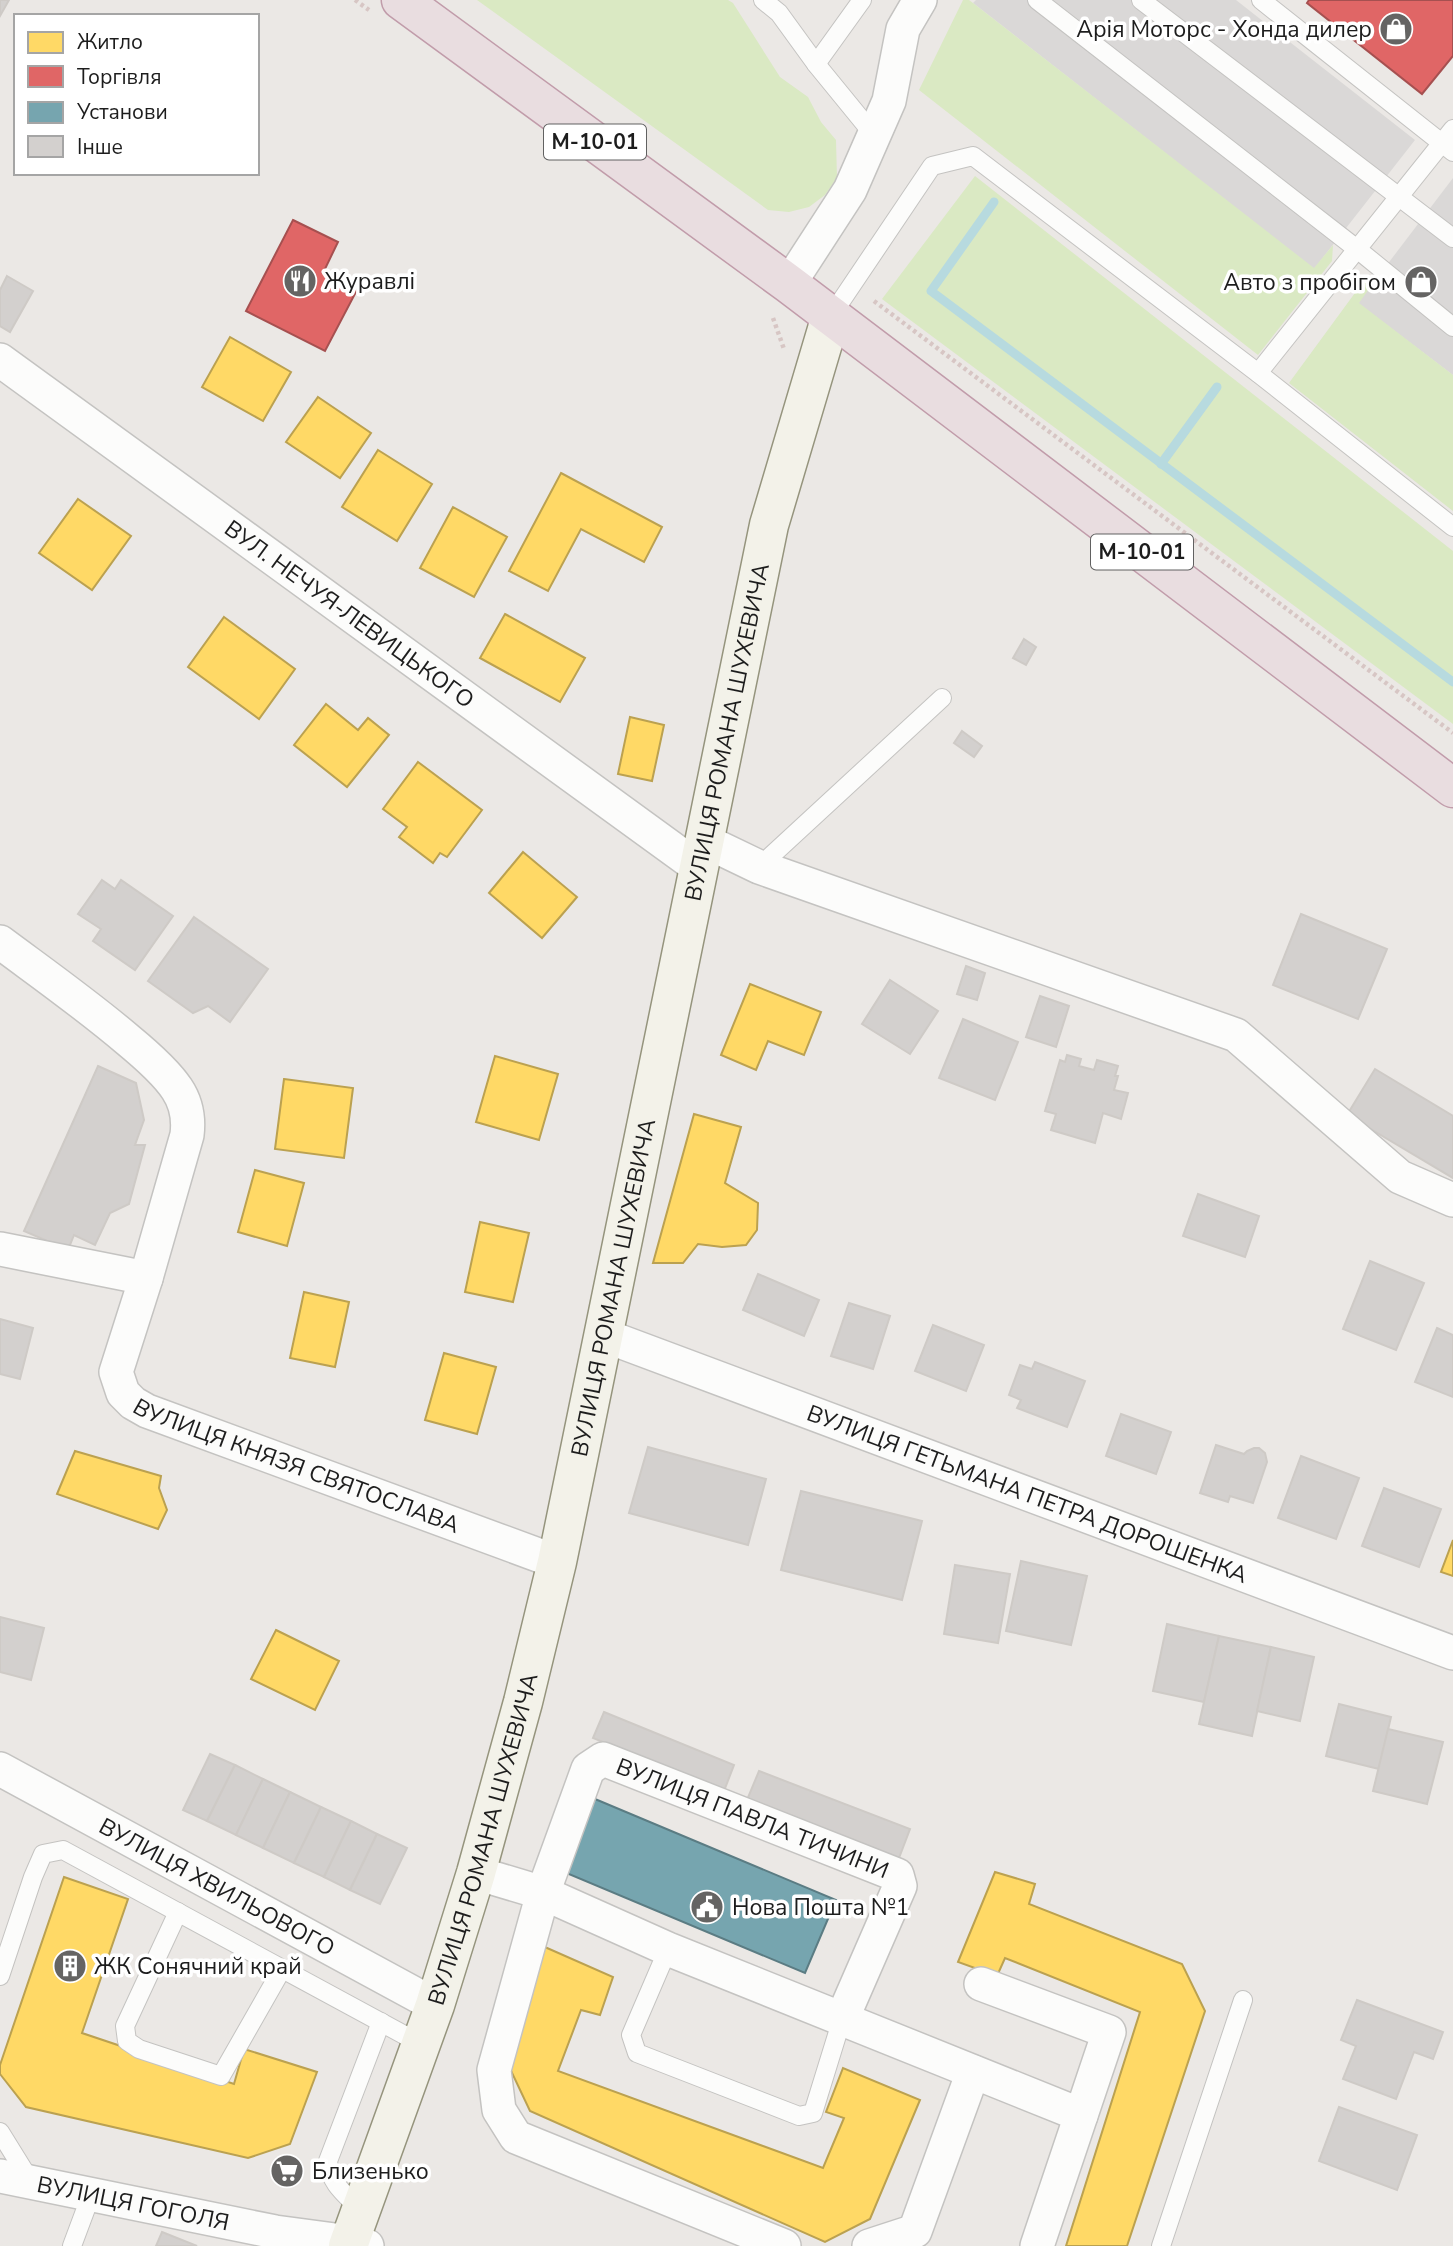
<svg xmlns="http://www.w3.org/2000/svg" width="1453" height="2246" font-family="'Nunito Sans',sans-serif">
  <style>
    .residential { fill: #dad8d7 }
    .grass { fill: #dae9c3 }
    .homes { fill: #ffd966; stroke: #bba150; stroke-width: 2 }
    .shops { fill: #e06666; stroke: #a65050; stroke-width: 2 }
    .public { fill: #76a5af; stroke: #5b7c83; stroke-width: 2 }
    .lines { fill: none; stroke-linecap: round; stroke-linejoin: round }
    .stream { stroke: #b7dadf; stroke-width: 9 }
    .building { fill: #d3d0ce; stroke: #cecac6; stroke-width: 2 }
    .lane-casing { stroke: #c4c3c1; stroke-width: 20 }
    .street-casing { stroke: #c4c3c1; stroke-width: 36 }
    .secondary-casing { stroke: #95947d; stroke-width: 41 }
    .highway-casing { stroke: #c19caa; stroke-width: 41 }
    .path { stroke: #d7c6c4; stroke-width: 4.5; stroke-dasharray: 3.5 3.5; stroke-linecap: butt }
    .lane { stroke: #fcfcfb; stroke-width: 18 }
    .street { stroke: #fcfcfb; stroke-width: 33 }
    .secondary { stroke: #f3f2e9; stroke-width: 38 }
    .highway { stroke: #e9dde0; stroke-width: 38 }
    .labels { text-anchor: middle; stroke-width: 7; stroke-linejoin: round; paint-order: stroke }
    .shield { fill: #fff; stroke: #616161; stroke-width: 2 }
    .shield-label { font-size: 21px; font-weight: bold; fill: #1d1d1d }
    .poi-label { font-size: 23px; fill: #1d1d1d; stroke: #fff; text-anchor: start }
    .street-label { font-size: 23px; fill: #1d1d1d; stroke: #fff }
  </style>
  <rect width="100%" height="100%" fill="#ebe8e5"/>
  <g class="residential">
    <polygon points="976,0 1236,0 1415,140 1314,269 973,3"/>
    <polygon points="1453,178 1453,375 1358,303"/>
  </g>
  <g class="grass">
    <polygon points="477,0 728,0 733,3 780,77 808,97 821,122 836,140 837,178 825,195 809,207 789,212 768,210"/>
    <polygon points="963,0 969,0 973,3 1314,268 1333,245 1332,261 1258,355 919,90"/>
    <polygon points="975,176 1453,551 1453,724 882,299"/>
    <polygon points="1363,282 1374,282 1359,303 1453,375 1453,511 1289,383"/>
  </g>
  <g class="homes">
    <polygon points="230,337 291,372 263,421 202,387"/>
    <polygon points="318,397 371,433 340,478 286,442"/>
    <polygon points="378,450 432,484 397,541 342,507"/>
    <polygon points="561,473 662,527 644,562 581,529 548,591 509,571"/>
    <polygon points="78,499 131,536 92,590 39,553"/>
    <polygon points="453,507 507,537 474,597 420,568"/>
    <polygon points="505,614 585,658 560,702 480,658"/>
    <polygon points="224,617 295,669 259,719 188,667"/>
    <polygon points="326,704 358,730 368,718 389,735 347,787 294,745"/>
    <polygon points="630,717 664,725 652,781 618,774"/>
    <polygon points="418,762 482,810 447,857 440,853 433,863 399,837 407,827 383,809"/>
    <polygon points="523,852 577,897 542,938 489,893"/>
    <polygon points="750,984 821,1012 804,1055 768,1041 756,1070 721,1055"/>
    <polygon points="495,1056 558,1074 539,1140 476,1122"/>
    <polygon points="284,1079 353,1088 344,1158 275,1149"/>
    <polygon points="694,1114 741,1127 725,1183 758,1203 757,1230 746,1245 722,1247 698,1244 683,1263 653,1263"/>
    <polygon points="255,1170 304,1183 287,1246 238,1232"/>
    <polygon points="480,1222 529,1233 513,1302 465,1292"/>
    <polygon points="304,1292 349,1302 335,1367 290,1358"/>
    <polygon points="444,1353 496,1367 477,1434 425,1420"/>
    <polygon points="75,1451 161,1476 159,1488 167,1510 158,1529 57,1494"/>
    <polygon points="1453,1540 1453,1576 1441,1572"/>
    <polygon points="276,1630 339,1661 315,1710 251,1679"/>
    <polygon points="995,1872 1035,1884 1029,1904 1182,1964 1205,2011 1127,2246 1066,2246 1140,2012 1005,1958 997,1976 958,1962"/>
    <polygon points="64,1877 128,1899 82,2033 234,2084 244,2049 317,2072 290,2144 248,2158 26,2107 0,2074 0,2065"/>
    <polygon points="538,1944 613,1977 600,2015 581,2010 558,2071 823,2168 844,2118 826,2112 843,2068 920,2100 870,2219 825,2242 530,2111 504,2056"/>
  </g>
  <g class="shops">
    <polygon points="1309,0 1453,0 1453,56 1422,94 1307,3"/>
    <polygon points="293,220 338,242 323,273 357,290 325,351 246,311"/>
  </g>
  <polygon class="public" points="595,1799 836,1900 805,1973 564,1872"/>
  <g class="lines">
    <g class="stream">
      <polyline points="994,202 931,291 1453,682"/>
      <polyline points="1161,464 1217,387"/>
    </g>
  </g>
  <g class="building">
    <polygon points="0,0 9,0 0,16"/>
    <polygon points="7,276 33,291 10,332 0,326 0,290"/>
    <polygon points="1024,639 1036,647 1026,665 1013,658"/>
    <polygon points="962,731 982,746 974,757 954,743"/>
    <polygon points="102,880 115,889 121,880 173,916 135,970 93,941 101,929 78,914"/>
    <polygon points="1301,914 1387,949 1358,1019 1273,985"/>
    <polygon points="194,917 268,969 230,1022 208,1006 193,1013 148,981"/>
    <polygon points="966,966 985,973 977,1000 957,994"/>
    <polygon points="890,980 938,1011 910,1054 862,1024"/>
    <polygon points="1040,996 1069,1006 1056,1047 1026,1037"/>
    <polygon points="963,1019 1018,1042 995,1100 939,1078"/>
    <polygon points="1067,1055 1081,1059 1079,1066 1094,1070 1097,1060 1118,1066 1115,1076 1118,1076 1114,1090 1128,1093 1121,1119 1103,1113 1095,1143 1051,1130 1056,1114 1045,1111 1060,1060 1065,1062"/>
    <polygon points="98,1066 136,1083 144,1120 135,1145 145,1145 129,1204 110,1213 95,1245 74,1235 68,1250 24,1231"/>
    <polygon points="1375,1069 1453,1116 1453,1178 1347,1115"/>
    <polygon points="1198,1194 1259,1216 1245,1257 1183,1236"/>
    <polygon points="1370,1261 1424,1283 1396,1350 1343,1329"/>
    <polygon points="758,1274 819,1300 804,1336 743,1310"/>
    <polygon points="849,1303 890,1316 873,1369 831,1356"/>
    <polygon points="0,1319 33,1328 20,1379 0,1374"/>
    <polygon points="933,1325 984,1345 966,1391 915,1371"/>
    <polygon points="1437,1328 1453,1335 1453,1397 1415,1382"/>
    <polygon points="1035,1362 1085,1381 1067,1427 1017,1408 1021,1400 1009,1395 1020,1365 1032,1369"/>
    <polygon points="1121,1414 1171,1432 1156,1474 1106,1456"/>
    <polygon points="1216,1445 1244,1454 1247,1451 1254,1448 1259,1448 1265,1453 1267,1462 1253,1503 1230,1496 1228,1502 1200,1493"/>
    <polygon points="648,1447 766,1479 748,1545 629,1513"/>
    <polygon points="1301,1456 1359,1478 1336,1539 1278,1518"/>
    <polygon points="1384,1488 1441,1509 1419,1567 1362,1546"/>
    <polygon points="801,1491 922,1521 902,1600 781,1570"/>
    <polygon points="1021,1561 1087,1576 1071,1645 1006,1631"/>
    <polygon points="955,1565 1010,1574 998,1643 944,1634"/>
    <polygon points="0,1617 44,1628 31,1680 0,1672"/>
    <polygon points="1167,1624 1219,1636 1204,1702 1153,1691"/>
    <polygon points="1219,1636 1271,1647 1252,1736 1199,1724"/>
    <polygon points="1271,1647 1314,1657 1300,1721 1257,1711"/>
    <polygon points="1339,1704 1391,1717 1379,1769 1326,1756"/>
    <polygon points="604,1712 734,1765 724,1791 593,1738"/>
    <polygon points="1388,1729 1443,1742 1427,1804 1373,1791"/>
    <polygon points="210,1754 235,1765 207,1821 183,1810"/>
    <polygon points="235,1765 263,1779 236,1835 207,1821"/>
    <polygon points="759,1771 910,1829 899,1858 747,1800"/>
    <polygon points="263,1779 290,1792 263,1848 236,1835"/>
    <polygon points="290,1792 321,1807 294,1863 263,1848"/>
    <polygon points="321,1807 351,1821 324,1877 294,1863"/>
    <polygon points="351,1821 377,1834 350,1890 324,1877"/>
    <polygon points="377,1834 407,1848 380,1904 350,1890"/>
    <polygon points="1357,2000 1443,2032 1433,2059 1414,2052 1396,2099 1343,2079 1356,2046 1341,2040"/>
    <polygon points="1339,2107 1417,2135 1397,2190 1319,2161"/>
    <polygon points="162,2232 197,2246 156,2246"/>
  </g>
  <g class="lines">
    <defs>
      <g id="lane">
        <polyline points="763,0 779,13 816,64 874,135"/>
        <polyline points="1037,0 1357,249 1453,327"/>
        <polyline points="1141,0 1453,238"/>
        <polyline points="1261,0 1453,152"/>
        <polyline points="816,64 862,0"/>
        <polyline points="831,316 932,166 973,156 1258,373 1453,527"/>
        <polyline points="1258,373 1453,129"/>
        <polyline points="759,867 942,698"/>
        <polyline points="178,1912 125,2026 127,2041 139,2049 221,2076 282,1969"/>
        <polyline points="668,1949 631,2035 637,2053 799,2116 813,2113 842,2019"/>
        <polyline points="0,1976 33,1877 43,1854 63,1850 421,2044"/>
        <polyline points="0,2132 31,2182"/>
        <path d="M361 2210C345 2194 330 2184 328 2161L381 2022"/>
        <polyline points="72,2246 91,2195"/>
        <polyline points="1161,2246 1243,2000"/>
      </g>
      <g id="street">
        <polyline points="789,284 850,190 889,101 903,29 920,0"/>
        <path id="s1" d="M0 360 699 868"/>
        <polyline points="705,841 759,867 1236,1035 1400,1177 1453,1200"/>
        <path id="s2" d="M0 942C43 974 87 1005 128 1040 145 1054 165 1071 177 1089 187 1104 189 1119 187 1135L146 1278 116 1372 123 1393 133 1403 147 1411 557 1562"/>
        <polyline points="0,1249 146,1278"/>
        <path id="s3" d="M603 1335 1453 1653"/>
        <path id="s4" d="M0 1769 435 2005"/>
        <polyline points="476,1873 543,1893 668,1949 1081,2115"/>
        <polyline points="981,1984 1109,2032 1037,2246"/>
        <path id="s5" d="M0 2176 275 2232 350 2242 367 2246"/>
        <path id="s6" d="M784 2246 516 2137 499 2110 494 2070 543 1893 588 1769 603 1759 897 1875 900 1886 842 2019"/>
        <polyline points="869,2246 915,2231 973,2072"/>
      </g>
      <g id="secondary">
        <path id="s7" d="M348 2246 435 2005 476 1873 523 1702 557 1562 769 525 831 316"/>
      </g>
      <polyline id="highway" points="401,0 789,284 1453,788"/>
    </defs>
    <use href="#lane" class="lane-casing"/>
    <use href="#street" class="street-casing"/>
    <use href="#secondary" class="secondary-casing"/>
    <use href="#highway" class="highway-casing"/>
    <g class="path">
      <polyline points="355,0 369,10"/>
      <polyline points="874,301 1453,733"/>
      <polyline points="773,318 784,349"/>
    </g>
    <use href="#lane" class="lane"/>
    <use href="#street" class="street"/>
    <use href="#secondary" class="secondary"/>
    <use href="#highway" class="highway"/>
  </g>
  <defs>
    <symbol id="shop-disc" viewBox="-11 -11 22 22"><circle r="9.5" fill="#656463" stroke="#fff"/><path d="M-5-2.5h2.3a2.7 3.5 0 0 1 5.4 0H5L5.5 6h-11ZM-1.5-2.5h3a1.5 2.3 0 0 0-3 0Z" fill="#fff"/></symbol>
    <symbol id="restaurant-disc" viewBox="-11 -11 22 22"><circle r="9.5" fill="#656463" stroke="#fff"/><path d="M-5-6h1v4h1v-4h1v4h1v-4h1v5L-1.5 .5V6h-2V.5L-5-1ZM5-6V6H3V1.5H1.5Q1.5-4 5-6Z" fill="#fff"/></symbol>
    <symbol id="civic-disc" viewBox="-11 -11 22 22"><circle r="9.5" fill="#656463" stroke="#fff"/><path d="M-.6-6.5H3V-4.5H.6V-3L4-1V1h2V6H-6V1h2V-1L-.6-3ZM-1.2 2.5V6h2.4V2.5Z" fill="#fff"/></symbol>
    <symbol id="building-disc" viewBox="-11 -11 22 22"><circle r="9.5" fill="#656463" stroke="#fff"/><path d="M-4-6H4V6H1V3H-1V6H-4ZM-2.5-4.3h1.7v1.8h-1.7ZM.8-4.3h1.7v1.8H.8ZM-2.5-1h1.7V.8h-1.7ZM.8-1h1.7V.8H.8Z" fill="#fff"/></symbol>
    <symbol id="supermarket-disc" viewBox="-11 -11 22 22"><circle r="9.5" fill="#656463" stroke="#fff"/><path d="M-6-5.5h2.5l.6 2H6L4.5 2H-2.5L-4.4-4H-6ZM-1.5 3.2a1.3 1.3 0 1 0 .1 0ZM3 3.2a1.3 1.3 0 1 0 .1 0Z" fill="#fff"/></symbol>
  </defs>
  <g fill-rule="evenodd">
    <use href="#shop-disc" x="1377" y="10" width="38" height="38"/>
    <use href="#restaurant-disc" x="281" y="262" width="38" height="38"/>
    <use href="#shop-disc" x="1402" y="263" width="38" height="38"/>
    <use href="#civic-disc" x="688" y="1888" width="38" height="38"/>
    <use href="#building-disc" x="51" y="1947" width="38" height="38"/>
    <use href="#supermarket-disc" x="268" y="2152" width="38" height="38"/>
  </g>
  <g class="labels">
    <g class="shield">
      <rect x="544" y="124.5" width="102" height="35" rx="5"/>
      <rect x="1091" y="534.5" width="102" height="35" rx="5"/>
    </g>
    <g class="shield-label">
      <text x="595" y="149">М-10-01</text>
      <text x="1142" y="559">М-10-01</text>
    </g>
    <g class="poi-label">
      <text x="1372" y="37" text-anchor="end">Арія Моторс - Хонда дилер</text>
      <text x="324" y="289">Журавлі</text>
      <text x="1396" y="290" text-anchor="end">Авто з пробігом</text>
      <text x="732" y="1915">Нова Пошта №1</text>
      <text x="94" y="1974">ЖК Сонячний край</text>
      <text x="312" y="2179">Близенько</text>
    </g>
    <g class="street-label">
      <text dy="8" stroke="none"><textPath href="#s1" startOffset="432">ВУЛ. НЕЧУЯ-ЛЕВИЦЬКОГО</textPath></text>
      <text dy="8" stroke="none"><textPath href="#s7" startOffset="1563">ВУЛИЦЯ РОМАНА ШУХЕВИЧА</textPath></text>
      <text dy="8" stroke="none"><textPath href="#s7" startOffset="996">ВУЛИЦЯ РОМАНА ШУХЕВИЧА</textPath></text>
      <text dy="8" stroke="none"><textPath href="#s2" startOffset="738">ВУЛИЦЯ КНЯЗЯ СВЯТОСЛАВА</textPath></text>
      <text dy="8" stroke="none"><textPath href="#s3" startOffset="453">ВУЛИЦЯ ГЕТЬМАНА ПЕТРА ДОРОШЕНКА</textPath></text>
      <text dy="8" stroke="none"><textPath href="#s6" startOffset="856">ВУЛИЦЯ ПАВЛА ТИЧИНИ</textPath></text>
      <text dy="8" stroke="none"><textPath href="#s7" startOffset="429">ВУЛИЦЯ РОМАНА ШУХЕВИЧА</textPath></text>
      <text dy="8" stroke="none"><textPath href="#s4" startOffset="247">ВУЛИЦЯ ХВИЛЬОВОГО</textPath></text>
      <text dy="8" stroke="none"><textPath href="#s5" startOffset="136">ВУЛИЦЯ ГОГОЛЯ</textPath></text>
    </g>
  </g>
  <rect x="14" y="14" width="245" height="161" fill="#ffffff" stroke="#a5a5a5" stroke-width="2"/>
  <rect x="28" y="32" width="35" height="21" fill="#ffd966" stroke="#a5a5a5" stroke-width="2"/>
  <text x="77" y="49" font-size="21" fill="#1d1d1d">Житло</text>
  <rect x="28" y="66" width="35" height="21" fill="#e06666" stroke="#a5a5a5" stroke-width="2"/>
  <text x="77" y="84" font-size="21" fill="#1d1d1d">Торгівля</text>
  <rect x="28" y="102" width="35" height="21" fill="#76a5af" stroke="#a5a5a5" stroke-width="2"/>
  <text x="77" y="119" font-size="21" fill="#1d1d1d">Установи</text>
  <rect x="28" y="136" width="35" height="21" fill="#d3d0ce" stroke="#a5a5a5" stroke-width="2"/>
  <text x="77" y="154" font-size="21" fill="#1d1d1d">Інше</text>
</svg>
